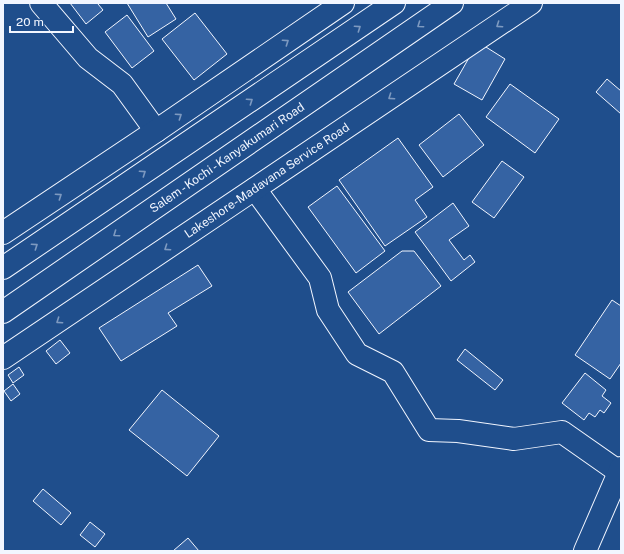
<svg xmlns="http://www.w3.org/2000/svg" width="624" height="554" font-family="'Public Sans',sans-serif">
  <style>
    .building { fill: #3563a3; stroke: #f2f6ff }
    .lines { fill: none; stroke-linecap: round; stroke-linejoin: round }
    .minor-casing { stroke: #f2f6ff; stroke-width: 24 }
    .highway-casing { stroke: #f2f6ff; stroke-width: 24 }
    .minor { stroke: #1f4e8c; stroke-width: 22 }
    .highway { stroke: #1f4e8c; stroke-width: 22 }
    .oneway { stroke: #7e9ac0 }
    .labels { text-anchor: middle; stroke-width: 3; stroke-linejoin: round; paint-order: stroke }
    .street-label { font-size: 12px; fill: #f2f6ff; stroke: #1f4e8c }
  </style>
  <rect width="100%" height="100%" fill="#1f4e8c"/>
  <g class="building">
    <polygon points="70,3 100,3 98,4 103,10 86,24"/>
    <polygon points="127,3 166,3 176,19 148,37"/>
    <polygon points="195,13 227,54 194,80 162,39"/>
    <polygon points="127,15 154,51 132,68 105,32"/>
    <polygon points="478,42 505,59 482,100 454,84"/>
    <polygon points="607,79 621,91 621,114 596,92"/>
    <polygon points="510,84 559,119 535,153 486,117"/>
    <polygon points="459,114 484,145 443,177 419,145"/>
    <polygon points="398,138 433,187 415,200 427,217 385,246 339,180"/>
    <polygon points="502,161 524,177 494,218 472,202"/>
    <polygon points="337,186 385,251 356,273 308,207"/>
    <polygon points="453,203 469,226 449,240 464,260 470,255 475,262 451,281 415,232"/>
    <polygon points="402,251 414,251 441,286 379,334 348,292"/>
    <polygon points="198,265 212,286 168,313 177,326 121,361 99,328"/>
    <polygon points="612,300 621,306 621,363 610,379 575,355"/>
    <polygon points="60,340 70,353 56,364 46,351"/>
    <polygon points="465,349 503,380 495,390 457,360"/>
    <polygon points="19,367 24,375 13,383 8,375"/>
    <polygon points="585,373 606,390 602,396 611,403 604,413 600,410 595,417 589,413 584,420 562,403"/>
    <polygon points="13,384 20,394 11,401 4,391"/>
    <polygon points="162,390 219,436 187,476 129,430"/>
    <polygon points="43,489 71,513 61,525 33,501"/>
    <polygon points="90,522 105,534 95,547 80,535"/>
    <polygon points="188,538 199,551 173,551"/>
  </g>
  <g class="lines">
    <defs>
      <g id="minor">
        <polyline points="41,3 88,58 122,84 156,131"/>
        <polyline points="255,189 320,278 328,310 357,354 393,372 429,430 458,431 514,439 562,432 619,472"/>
        <polyline points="3,233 156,131 343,3"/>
        <path id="s1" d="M3 358 531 3"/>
        <polyline points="585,551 621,468"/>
      </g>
      <g id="highway">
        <polyline points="3,268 394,3"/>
        <path id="s2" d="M3 312 452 3"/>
      </g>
    </defs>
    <use href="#minor" class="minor-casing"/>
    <use href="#highway" class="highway-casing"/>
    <use href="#minor" class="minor"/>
    <use href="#highway" class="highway"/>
  </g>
  <defs><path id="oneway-chevron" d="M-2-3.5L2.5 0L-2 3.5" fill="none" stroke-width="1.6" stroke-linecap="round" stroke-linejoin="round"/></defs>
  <g class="oneway">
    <use href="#oneway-chevron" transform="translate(420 25) rotate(145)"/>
    <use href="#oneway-chevron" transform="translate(499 25) rotate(146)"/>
    <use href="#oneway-chevron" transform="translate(358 28) rotate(-34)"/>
    <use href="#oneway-chevron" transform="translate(286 42) rotate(-34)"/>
    <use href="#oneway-chevron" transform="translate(391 97) rotate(146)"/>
    <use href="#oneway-chevron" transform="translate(250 101) rotate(-34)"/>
    <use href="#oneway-chevron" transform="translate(179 116) rotate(-34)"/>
    <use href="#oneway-chevron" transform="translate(143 173) rotate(-34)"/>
    <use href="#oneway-chevron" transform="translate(59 196) rotate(-34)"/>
    <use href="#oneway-chevron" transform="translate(116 234) rotate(145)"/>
    <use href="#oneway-chevron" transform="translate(35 246) rotate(-34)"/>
    <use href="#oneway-chevron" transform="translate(167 248) rotate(146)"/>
    <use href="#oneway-chevron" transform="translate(59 321) rotate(146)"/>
  </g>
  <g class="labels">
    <g class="street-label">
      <text dy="4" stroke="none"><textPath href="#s2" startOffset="272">Salem - Kochi - Kanyakumari Road</textPath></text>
      <text dy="4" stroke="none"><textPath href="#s1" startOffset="318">Lakeshore-Madavana Service Road</textPath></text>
    </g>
  </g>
  <rect width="624" height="554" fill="none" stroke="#f2f6ff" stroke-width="8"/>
  <path d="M10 26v6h63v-6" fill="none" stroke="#f2f6ff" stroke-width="2"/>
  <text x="16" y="26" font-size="12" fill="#f2f6ff" stroke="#1f4e8c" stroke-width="3" paint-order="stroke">20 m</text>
</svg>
